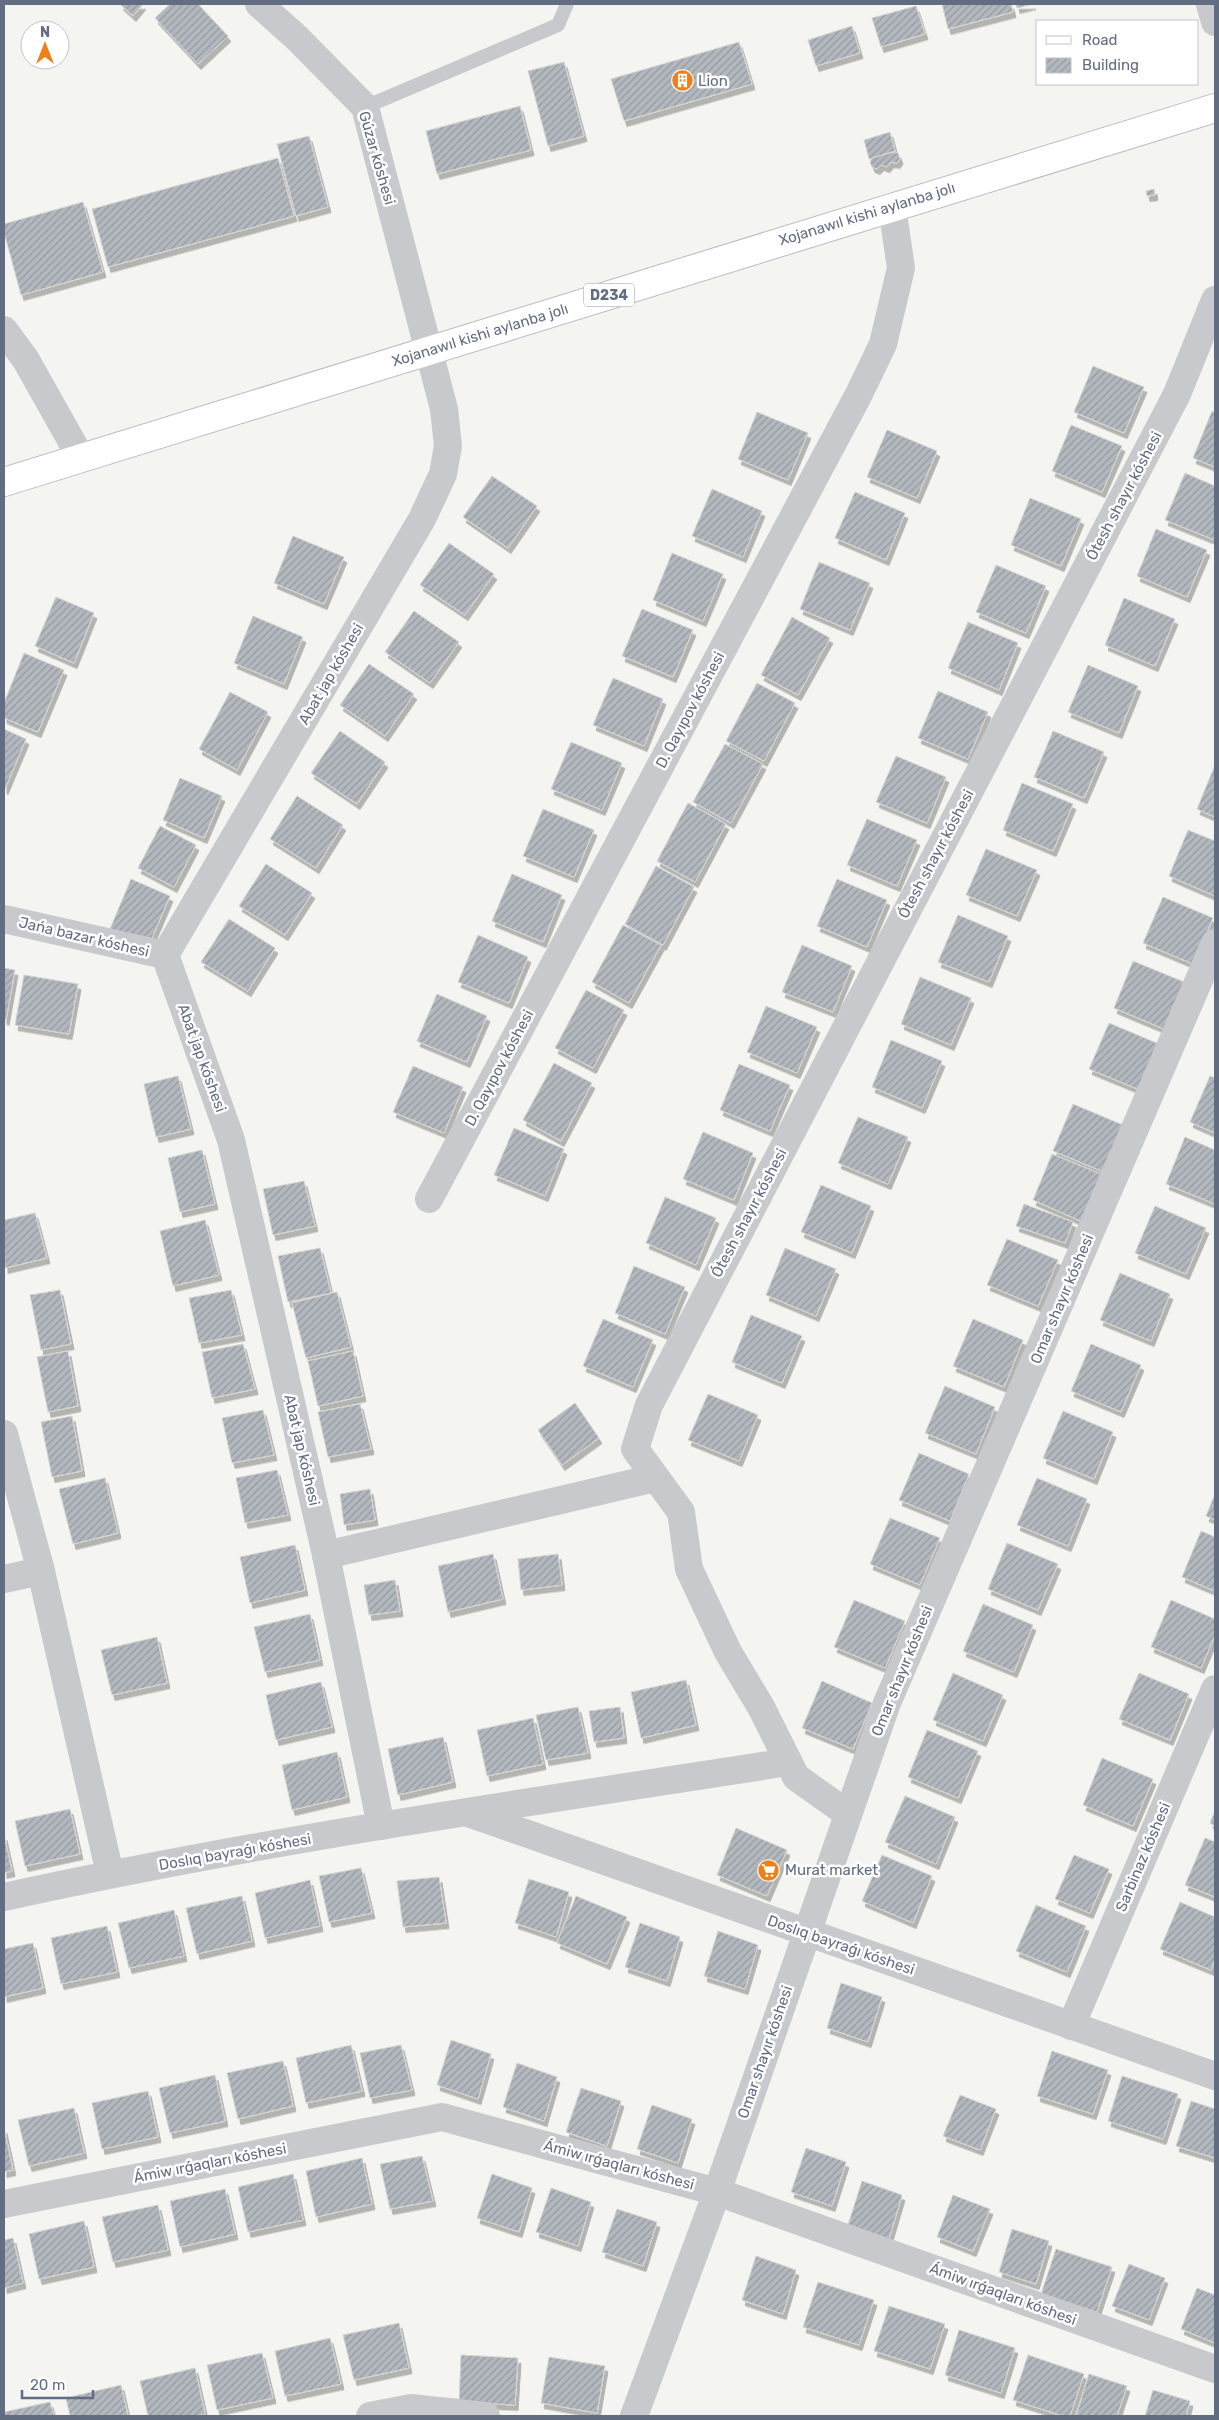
<svg xmlns="http://www.w3.org/2000/svg" width="1219" height="2420" font-family="Rubik,sans-serif">
  <style>
    .building { fill: url(#building-hatch); stroke: #d5d6d3; filter: url(#shadow) }
    .lines { fill: none; stroke-linecap: round; stroke-linejoin: round }
    .primary-casing { stroke: #b9bbc0; stroke-width: 30 }
    .lane { stroke: #c7c9cd; stroke-width: 14 }
    .street { stroke: #c7c9cd; stroke-width: 28 }
    .primary { stroke: #fff; stroke-width: 28 }
    .labels { text-anchor: middle; stroke-width: 5; stroke-linejoin: round; paint-order: stroke }
    .shield { fill: #fff; stroke: #9198a8; stroke-width: 1 }
    .shield-label { font-size: 14px; font-weight: bold; fill: #626c83 }
    .poi-label { font-size: 15px; fill: #626c83; stroke: #fff; text-anchor: start }
    .street-label { font-size: 15px; fill: #626c83; stroke: #fff }
  </style>
  <defs>
    <pattern id="building-hatch" width="6" height="6" patternUnits="userSpaceOnUse" patternTransform="scale(1.25)"><rect width="6" height="6" fill="#b3b7be"/><path d="M-1 1l2-2M0 6l6-6M5 7l2-2" fill="none" stroke="#9599a0"/></pattern>
    <filter id="shadow"><feDropShadow dx="3" dy="5.5" stdDeviation="0" flood-color="#0004"/></filter>
  </defs>
  <rect width="100%" height="100%" fill="#f4f5f0"/>
  <g class="building">
    <polygon points="120,4 143,4 133,16"/>
    <polygon points="170,4 198,4 228,36 198,64 155,18"/>
    <polygon points="942,4 1011,4 1013,12 948,29"/>
    <polygon points="1016,4 1033,4 1017,8"/>
    <polygon points="916,6 925,34 881,47 872,18"/>
    <polygon points="852,26 860,53 816,66 808,40"/>
    <polygon points="739,42 752,84 624,121 611,79"/>
    <polygon points="564,62 584,136 548,146 528,71"/>
    <polygon points="520,106 531,150 437,174 426,131"/>
    <polygon points="890,132 895,151 869,159 864,140"/>
    <polygon points="309,136 328,207 296,216 277,144"/>
    <polygon points="894,152 898,153 900,159 897,163 891,162 887,167 881,165 877,169 872,167 870,162 872,158"/>
    <polygon points="278,158 294,216 108,267 92,209"/>
    <polygon points="1154,189 1155,195 1147,196 1146,191"/>
    <polygon points="83,202 103,272 21,295 4,232 4,224"/>
    <polygon points="1093,366 1144,387 1124,433 1074,412"/>
    <polygon points="1212,411 1215,413 1215,467 1193,458"/>
    <polygon points="757,412 808,433 788,480 738,459"/>
    <polygon points="1071,425 1122,446 1102,492 1052,471"/>
    <polygon points="887,430 937,451 917,498 867,477"/>
    <polygon points="1185,473 1215,486 1215,540 1165,520"/>
    <polygon points="492,476 537,506 508,548 463,517"/>
    <polygon points="712,489 762,511 743,557 692,536"/>
    <polygon points="855,492 905,513 886,560 835,538"/>
    <polygon points="1030,498 1081,519 1061,566 1011,545"/>
    <polygon points="1156,529 1207,550 1187,597 1137,576"/>
    <polygon points="293,536 344,557 324,604 274,583"/>
    <polygon points="449,543 494,574 465,615 420,585"/>
    <polygon points="672,553 723,574 703,621 653,600"/>
    <polygon points="819,562 870,583 850,630 800,609"/>
    <polygon points="996,565 1046,586 1026,633 976,612"/>
    <polygon points="56,597 94,613 74,663 35,646"/>
    <polygon points="1124,598 1175,619 1155,666 1105,645"/>
    <polygon points="642,609 693,630 673,677 622,656"/>
    <polygon points="414,611 459,642 430,683 385,652"/>
    <polygon points="253,616 303,637 284,684 234,663"/>
    <polygon points="792,617 830,638 798,695 761,675"/>
    <polygon points="968,622 1018,643 999,690 948,668"/>
    <polygon points="24,653 64,670 38,732 4,718 4,703"/>
    <polygon points="369,664 414,694 385,736 340,705"/>
    <polygon points="1088,665 1138,686 1119,733 1068,712"/>
    <polygon points="613,678 663,699 644,746 593,725"/>
    <polygon points="757,683 795,703 764,761 726,741"/>
    <polygon points="938,691 988,712 968,759 918,738"/>
    <polygon points="230,692 268,712 237,770 199,749"/>
    <polygon points="4,729 26,739 5,789 4,788"/>
    <polygon points="340,731 385,762 357,804 311,773"/>
    <polygon points="1053,731 1104,752 1084,798 1034,777"/>
    <polygon points="571,742 622,763 602,810 551,789"/>
    <polygon points="725,744 763,764 731,823 693,802"/>
    <polygon points="896,756 946,777 927,823 876,802"/>
    <polygon points="1215,765 1215,817 1197,809"/>
    <polygon points="180,778 222,796 204,838 163,820"/>
    <polygon points="1022,783 1073,804 1053,851 1003,830"/>
    <polygon points="297,796 343,825 316,868 270,839"/>
    <polygon points="688,803 726,824 695,882 657,861"/>
    <polygon points="543,809 594,830 574,877 523,856"/>
    <polygon points="867,819 917,840 897,886 847,865"/>
    <polygon points="160,826 196,845 174,887 138,868"/>
    <polygon points="1188,830 1215,841 1215,896 1169,876"/>
    <polygon points="986,849 1037,870 1017,916 966,895"/>
    <polygon points="266,864 312,893 285,935 239,906"/>
    <polygon points="656,866 694,887 663,945 625,924"/>
    <polygon points="512,874 562,895 543,942 492,921"/>
    <polygon points="131,879 170,896 149,945 110,929"/>
    <polygon points="837,879 887,900 867,947 817,926"/>
    <polygon points="1163,897 1213,918 1193,964 1143,943"/>
    <polygon points="958,915 1008,936 989,982 938,962"/>
    <polygon points="229,919 275,948 248,991 201,962"/>
    <polygon points="623,925 661,945 629,1003 592,982"/>
    <polygon points="478,935 528,957 509,1003 458,982"/>
    <polygon points="802,945 852,966 833,1012 782,992"/>
    <polygon points="1133,961 1184,982 1164,1029 1114,1008"/>
    <polygon points="4,968 15,970 6,1020 4,1019"/>
    <polygon points="24,975 78,984 69,1034 15,1025"/>
    <polygon points="920,977 971,998 951,1045 901,1024"/>
    <polygon points="586,990 624,1010 593,1068 555,1048"/>
    <polygon points="437,994 487,1016 467,1062 417,1041"/>
    <polygon points="766,1006 817,1027 797,1073 747,1052"/>
    <polygon points="1109,1023 1159,1044 1140,1090 1089,1069"/>
    <polygon points="891,1040 942,1061 922,1108 872,1087"/>
    <polygon points="554,1063 592,1083 561,1141 523,1120"/>
    <polygon points="739,1064 790,1085 770,1131 720,1110"/>
    <polygon points="413,1066 463,1087 444,1133 393,1112"/>
    <polygon points="178,1076 191,1129 156,1137 144,1084"/>
    <polygon points="1210,1076 1215,1078 1215,1133 1190,1122"/>
    <polygon points="1073,1104 1123,1125 1104,1172 1053,1151"/>
    <polygon points="858,1117 908,1137 888,1184 838,1163"/>
    <polygon points="514,1128 564,1149 545,1196 494,1175"/>
    <polygon points="703,1132 753,1153 734,1200 683,1179"/>
    <polygon points="1185,1137 1215,1150 1215,1204 1166,1184"/>
    <polygon points="202,1150 215,1204 180,1212 168,1158"/>
    <polygon points="1052,1154 1103,1175 1083,1222 1033,1200"/>
    <polygon points="304,1181 315,1226 273,1235 263,1189"/>
    <polygon points="821,1185 871,1206 852,1253 801,1232"/>
    <polygon points="665,1197 716,1218 696,1265 646,1243"/>
    <polygon points="1024,1204 1073,1222 1065,1243 1016,1226"/>
    <polygon points="1155,1206 1206,1228 1186,1274 1135,1253"/>
    <polygon points="35,1213 47,1258 5,1268 4,1220"/>
    <polygon points="205,1220 219,1275 173,1286 160,1231"/>
    <polygon points="1007,1239 1058,1260 1038,1306 987,1285"/>
    <polygon points="320,1248 331,1293 288,1302 278,1256"/>
    <polygon points="785,1248 836,1269 816,1316 766,1295"/>
    <polygon points="634,1266 685,1287 665,1334 615,1313"/>
    <polygon points="1120,1273 1170,1294 1151,1341 1100,1320"/>
    <polygon points="60,1290 71,1344 41,1350 30,1295"/>
    <polygon points="231,1290 242,1335 199,1343 189,1298"/>
    <polygon points="337,1292 351,1347 306,1358 292,1303"/>
    <polygon points="751,1315 802,1336 782,1383 732,1362"/>
    <polygon points="603,1319 653,1340 633,1387 583,1366"/>
    <polygon points="973,1319 1023,1340 1004,1387 953,1366"/>
    <polygon points="243,1344 255,1389 212,1398 202,1352"/>
    <polygon points="1091,1344 1141,1365 1121,1412 1071,1391"/>
    <polygon points="68,1351 78,1406 48,1412 37,1357"/>
    <polygon points="353,1351 363,1396 318,1406 308,1361"/>
    <polygon points="945,1386 995,1407 976,1454 925,1433"/>
    <polygon points="708,1394 758,1415 739,1461 688,1440"/>
    <polygon points="575,1403 599,1438 562,1465 538,1430"/>
    <polygon points="360,1404 371,1449 328,1457 318,1412"/>
    <polygon points="263,1410 274,1455 232,1463 222,1418"/>
    <polygon points="1063,1411 1113,1432 1094,1479 1043,1458"/>
    <polygon points="72,1416 82,1471 52,1477 41,1422"/>
    <polygon points="919,1453 969,1474 950,1521 899,1500"/>
    <polygon points="277,1470 288,1515 245,1523 236,1478"/>
    <polygon points="105,1478 118,1533 73,1544 59,1489"/>
    <polygon points="1037,1478 1087,1499 1068,1546 1017,1525"/>
    <polygon points="370,1489 375,1520 344,1525 340,1494"/>
    <polygon points="1215,1494 1215,1520 1206,1516"/>
    <polygon points="890,1518 940,1538 920,1585 870,1564"/>
    <polygon points="1201,1531 1215,1537 1215,1591 1182,1577"/>
    <polygon points="1007,1543 1058,1564 1038,1610 988,1589"/>
    <polygon points="295,1545 305,1590 250,1603 240,1557"/>
    <polygon points="493,1554 503,1599 448,1612 438,1566"/>
    <polygon points="558,1554 562,1585 521,1590 518,1559"/>
    <polygon points="395,1580 400,1611 369,1615 364,1585"/>
    <polygon points="854,1600 905,1621 885,1668 834,1647"/>
    <polygon points="1171,1600 1215,1619 1215,1635 1201,1668 1151,1647"/>
    <polygon points="983,1604 1033,1625 1014,1672 963,1651"/>
    <polygon points="310,1614 320,1660 265,1672 254,1627"/>
    <polygon points="157,1637 167,1683 112,1695 101,1650"/>
    <polygon points="953,1673 1003,1695 983,1741 933,1720"/>
    <polygon points="1139,1673 1189,1694 1170,1740 1119,1719"/>
    <polygon points="686,1680 696,1725 641,1738 631,1692"/>
    <polygon points="822,1681 872,1703 853,1749 802,1728"/>
    <polygon points="321,1682 332,1727 276,1740 266,1695"/>
    <polygon points="578,1707 588,1753 546,1760 536,1715"/>
    <polygon points="620,1707 624,1738 594,1742 589,1711"/>
    <polygon points="533,1718 543,1764 487,1776 477,1730"/>
    <polygon points="927,1730 978,1751 958,1798 908,1777"/>
    <polygon points="443,1737 453,1782 398,1795 388,1749"/>
    <polygon points="337,1752 347,1797 292,1810 282,1765"/>
    <polygon points="1102,1758 1153,1779 1133,1826 1083,1805"/>
    <polygon points="905,1796 955,1817 936,1864 885,1842"/>
    <polygon points="70,1809 80,1854 25,1866 15,1821"/>
    <polygon points="1215,1811 1215,1826 1210,1823"/>
    <polygon points="736,1828 787,1850 767,1896 717,1875"/>
    <polygon points="4,1835 12,1871 4,1873"/>
    <polygon points="1205,1838 1215,1842 1215,1897 1185,1885"/>
    <polygon points="882,1855 932,1876 913,1923 862,1901"/>
    <polygon points="1074,1855 1109,1869 1090,1913 1055,1899"/>
    <polygon points="361,1868 372,1913 329,1922 319,1876"/>
    <polygon points="439,1877 446,1923 403,1927 397,1881"/>
    <polygon points="529,1879 569,1892 556,1937 515,1923"/>
    <polygon points="310,1880 320,1926 265,1938 255,1893"/>
    <polygon points="242,1896 252,1941 197,1954 186,1908"/>
    <polygon points="576,1896 627,1917 607,1964 557,1943"/>
    <polygon points="1180,1902 1215,1917 1215,1959 1211,1970 1160,1949"/>
    <polygon points="1036,1905 1086,1926 1067,1972 1016,1951"/>
    <polygon points="174,1910 184,1956 129,1968 118,1923"/>
    <polygon points="640,1923 680,1937 667,1981 625,1967"/>
    <polygon points="107,1926 117,1972 61,1984 51,1938"/>
    <polygon points="718,1931 758,1945 745,1989 704,1976"/>
    <polygon points="33,1943 43,1988 4,1997 4,1949"/>
    <polygon points="841,1983 882,1997 868,2042 827,2028"/>
    <polygon points="451,2040 491,2054 478,2099 437,2085"/>
    <polygon points="351,2045 362,2091 306,2103 296,2058"/>
    <polygon points="401,2045 412,2090 370,2098 360,2053"/>
    <polygon points="1052,2051 1108,2070 1093,2114 1037,2096"/>
    <polygon points="283,2061 293,2106 238,2119 227,2073"/>
    <polygon points="517,2063 557,2077 544,2121 503,2107"/>
    <polygon points="215,2075 225,2121 170,2133 159,2088"/>
    <polygon points="1122,2076 1178,2094 1163,2139 1108,2121"/>
    <polygon points="581,2088 621,2101 607,2146 566,2132"/>
    <polygon points="148,2091 158,2137 102,2149 92,2103"/>
    <polygon points="960,2095 996,2109 980,2150 943,2136"/>
    <polygon points="1191,2101 1215,2109 1215,2158 1176,2146"/>
    <polygon points="652,2105 692,2119 678,2163 637,2149"/>
    <polygon points="74,2108 84,2153 29,2166 18,2120"/>
    <polygon points="4,2128 13,2170 4,2172"/>
    <polygon points="806,2148 846,2162 832,2206 791,2192"/>
    <polygon points="422,2156 433,2201 390,2209 380,2164"/>
    <polygon points="362,2158 372,2204 316,2217 306,2171"/>
    <polygon points="293,2174 303,2220 248,2232 238,2187"/>
    <polygon points="492,2174 532,2188 519,2232 477,2218"/>
    <polygon points="862,2181 902,2195 889,2239 848,2225"/>
    <polygon points="551,2188 591,2202 578,2246 536,2232"/>
    <polygon points="225,2189 235,2234 180,2247 170,2201"/>
    <polygon points="953,2195 990,2209 973,2251 937,2237"/>
    <polygon points="158,2205 168,2250 113,2262 102,2217"/>
    <polygon points="617,2209 657,2222 643,2266 602,2252"/>
    <polygon points="84,2221 94,2267 39,2279 29,2234"/>
    <polygon points="1012,2229 1049,2241 1036,2284 999,2272"/>
    <polygon points="13,2238 23,2283 4,2288 4,2240"/>
    <polygon points="1056,2249 1112,2267 1097,2312 1041,2294"/>
    <polygon points="756,2256 796,2270 783,2314 742,2300"/>
    <polygon points="1129,2264 1165,2278 1149,2320 1112,2306"/>
    <polygon points="818,2282 874,2300 859,2345 803,2327"/>
    <polygon points="1197,2288 1215,2295 1215,2343 1181,2329"/>
    <polygon points="889,2306 945,2324 930,2369 874,2351"/>
    <polygon points="399,2323 409,2368 354,2380 343,2335"/>
    <polygon points="959,2330 1015,2348 1001,2393 945,2375"/>
    <polygon points="330,2338 341,2384 285,2396 275,2351"/>
    <polygon points="262,2353 273,2398 217,2410 207,2365"/>
    <polygon points="461,2355 518,2358 515,2405 459,2402"/>
    <polygon points="1028,2355 1084,2374 1070,2416 1063,2416 1013,2400"/>
    <polygon points="549,2357 605,2366 597,2413 541,2403"/>
    <polygon points="195,2368 205,2414 195,2416 148,2416 140,2381"/>
    <polygon points="1089,2374 1127,2386 1117,2416 1076,2416"/>
    <polygon points="121,2385 128,2416 70,2416 66,2398"/>
    <polygon points="1153,2390 1190,2401 1186,2416 1145,2416"/>
    <polygon points="50,2402 54,2416 4,2416 4,2412"/>
  </g>
  <g class="lines">
    <defs>
      <polyline id="primary" points="4,482 1215,108"/>
    </defs>
    <use href="#primary" class="primary-casing"/>
    <polyline class="lane" points="365,107 558,25 567,4"/>
    <g class="street">
      <polyline points="1210,4 1215,22"/>
      <polyline points="4,330 26,360 81,458"/>
      <polyline points="4,919 165,955"/>
      <polyline points="165,955 422,519 443,474 448,446 444,409 365,107 297,38 259,4"/>
      <polyline points="165,955 231,1140 326,1555 381,1826"/>
      <polyline points="429,1199 859,394 883,344 901,268 892,207"/>
      <polyline points="4,1434 41,1571 110,1874"/>
      <polyline points="326,1555 655,1478"/>
      <polyline points="4,1579 41,1571"/>
      <polyline points="471,1814 1215,2076"/>
      <polyline points="848,1814 796,1777 761,1707 728,1652 689,1569 681,1512 635,1449 649,1405 1177,394 1215,300"/>
      <path d="M4 1897C263 1840 526 1803 788 1762"/>
      <polyline points="1071,2026 1215,1689"/>
      <polyline points="4,2204 442,2117 717,2192 1215,2369"/>
      <polyline points="370,2416 411,2408 486,2416"/>
      <polyline points="634,2416 717,2192 887,1703 1215,943"/>
    </g>
    <use href="#primary" class="primary"/>
  </g>
  <defs>
    <symbol id="building-disc" viewBox="-11 -11 22 22"><circle r="9.5" fill="#ed8018" stroke="#fff"/><path d="M-4-6H4V6H1V3H-1V6H-4ZM-2.5-4.3h1.7v1.8h-1.7ZM.8-4.3h1.7v1.8H.8ZM-2.5-1h1.7V.8h-1.7ZM.8-1h1.7V.8H.8Z" fill="#fff"/></symbol>
    <symbol id="supermarket-disc" viewBox="-11 -11 22 22"><circle r="9.5" fill="#ed8018" stroke="#fff"/><path d="M-6-5.5h2.5l.6 2H6L4.5 2H-2.5L-4.4-4H-6ZM-1.5 3.2a1.3 1.3 0 1 0 .1 0ZM3 3.2a1.3 1.3 0 1 0 .1 0Z" fill="#fff"/></symbol>
  </defs>
  <g fill-rule="evenodd">
    <use href="#building-disc" x="670" y="68" width="25" height="25"/>
    <use href="#supermarket-disc" x="756" y="1858" width="25" height="25"/>
  </g>
  <g class="labels">
    <rect class="shield" x="584" y="283.5" width="50" height="23" rx="4"/>
    <g class="shield-label">
      <text x="609" y="300">D234</text>
    </g>
    <g class="poi-label">
      <text x="698" y="86">Lion</text>
      <text x="785" y="1875">Murat market</text>
    </g>
    <g class="street-label">
      <text transform="translate(377 158) rotate(74)" y="5">Gúzar kóshesi</text>
      <text transform="translate(867 214) rotate(-17)" y="5">Xojanawıl kishi aylanba jolı</text>
      <text transform="translate(480 335) rotate(-17)" y="5">Xojanawıl kishi aylanba jolı</text>
      <text transform="translate(1124 496) rotate(-62)" y="5">Ótesh shayır kóshesi</text>
      <text transform="translate(331 674) rotate(-60)" y="5">Abat jap kóshesi</text>
      <text transform="translate(690 710) rotate(-62)" y="5">D. Qayıpov kóshesi</text>
      <text transform="translate(936 854) rotate(-62)" y="5">Ótesh shayır kóshesi</text>
      <text transform="translate(84 937) rotate(13)" y="5">Jańa bazar kóshesi</text>
      <text transform="translate(202 1058) rotate(70)" y="5">Abat jap kóshesi</text>
      <text transform="translate(499 1068) rotate(-62)" y="5">D. Qayıpov kóshesi</text>
      <text transform="translate(749 1213) rotate(-62)" y="5">Ótesh shayır kóshesi</text>
      <text transform="translate(1062 1299) rotate(-67)" y="5">Omar shayır kóshesi</text>
      <text transform="translate(302 1450) rotate(77)" y="5">Abat jap kóshesi</text>
      <text transform="translate(902 1671) rotate(-68)" y="5">Omar shayır kóshesi</text>
      <text transform="translate(235 1852) rotate(-10)" y="5">Doslıq bayraǵı kóshesi</text>
      <text transform="translate(1143 1857) rotate(-67)" y="5">Sarbinaz kóshesi</text>
      <text transform="translate(841 1945) rotate(19)" y="5">Doslıq bayraǵı kóshesi</text>
      <text transform="translate(765 2052) rotate(-71)" y="5">Omar shayır kóshesi</text>
      <text transform="translate(210 2163) rotate(-11)" y="5">Ámiw ırǵaqları kóshesi</text>
      <text transform="translate(619 2165) rotate(15)" y="5">Ámiw ırǵaqları kóshesi</text>
      <text transform="translate(1003 2294) rotate(20)" y="5">Ámiw ırǵaqları kóshesi</text>
    </g>
  </g>
  <rect width="1219" height="2420" fill="none" stroke="#626c83" stroke-width="10"/>
  <rect x="1036" y="20" width="162" height="65" fill="#ffffff" stroke="#c0c4cd"/>
  <rect x="1046" y="36" width="25" height="8" fill="#ffffff" stroke="#c0c4cd"/>
  <text x="1082" y="45" font-size="15" fill="#626c83">Road</text>
  <rect x="1046" y="58" width="25" height="15" fill="url(#building-hatch)" stroke="#c0c4cd"/>
  <text x="1082" y="70" font-size="15" fill="#626c83">Building</text>
  <g transform="translate(45 45)"><circle r="24" fill="#ffffff" stroke="#c0c4cd"/>
  <path d="M0-4L9 19L0 12L-9 19Z" fill="#ed8018"/>
  <text y="-8" font-size="14" font-weight="bold" text-anchor="middle" fill="#626c83">N</text>
  </g>
  <path d="M22 2390v8h71v-8" fill="none" stroke="#626c83" stroke-width="2.5"/>
  <text x="30" y="2390" font-size="15" fill="#626c83" stroke="#ffffff" stroke-width="4" paint-order="stroke">20 m</text>
</svg>
